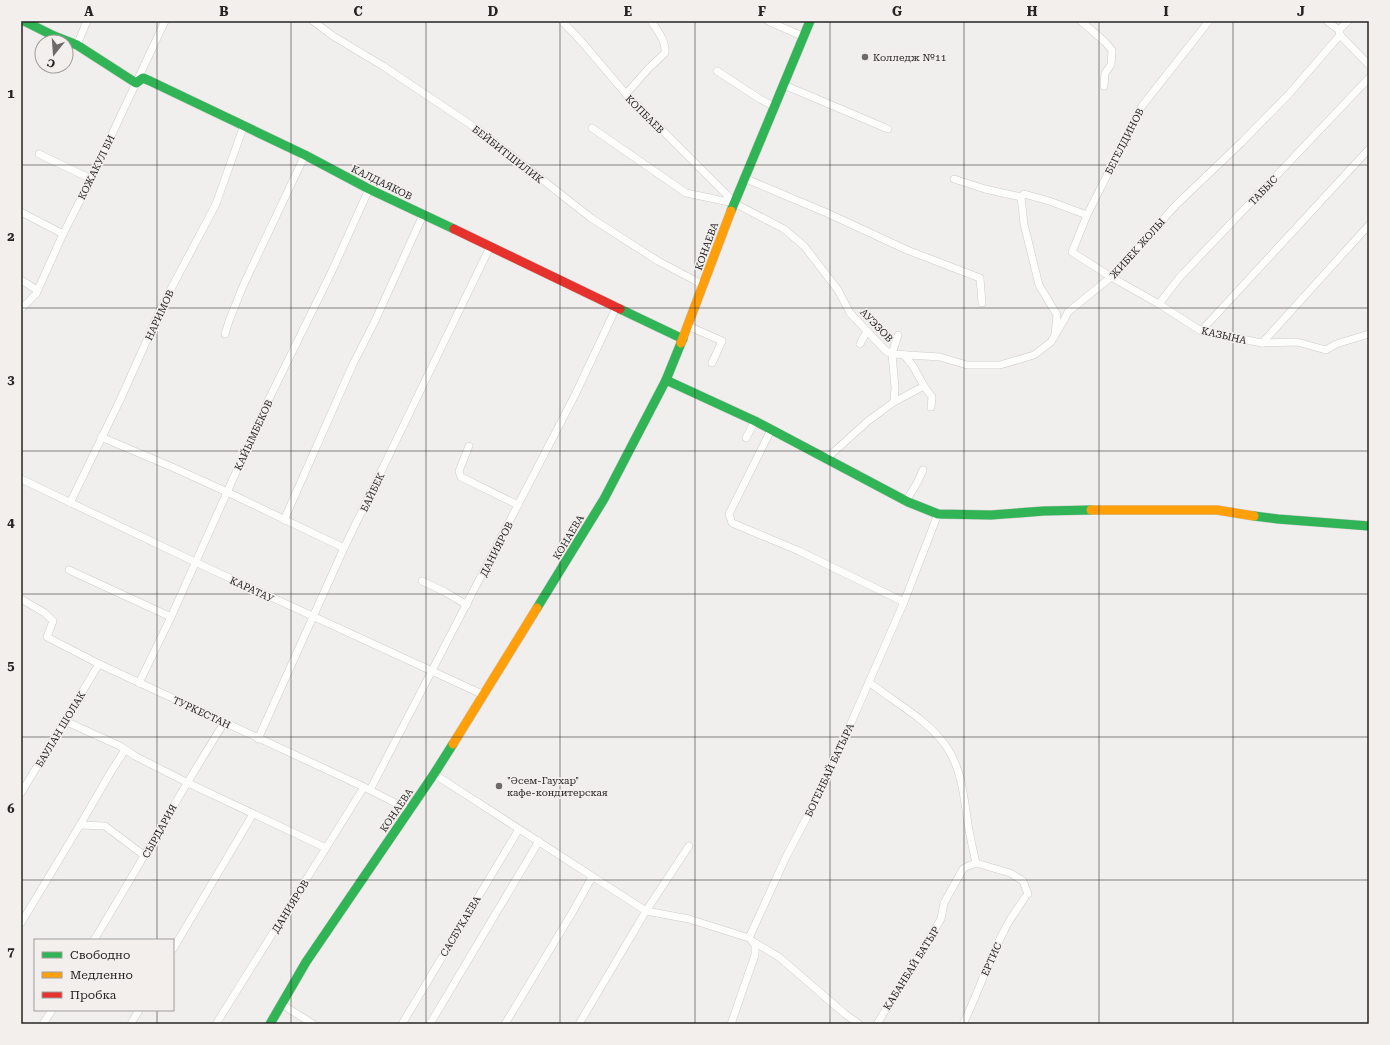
<svg xmlns="http://www.w3.org/2000/svg" width="1390" height="1045" font-family="'Roboto Serif',serif">
  <style>
    .lines { fill: none; stroke-linecap: round; stroke-linejoin: round }
    .street-casing { stroke: #cecccc; stroke-width: 8 }
    .fast-casing { stroke: #cecccc; stroke-width: 10 }
    .slow-casing { stroke: #cecccc; stroke-width: 10 }
    .jam-casing { stroke: #cecccc; stroke-width: 10 }
    .street { stroke: #fdfdfc; stroke-width: 7 }
    .fast { stroke: #30b455; stroke-width: 9 }
    .slow { stroke: #ff9f0a; stroke-width: 9 }
    .jam { stroke: #e5322d; stroke-width: 9 }
    .grid { fill: none; stroke: #252423; stroke-width: 1; stroke-opacity: 0.55 }
    .poi-dot { fill: #6c6b6a; stroke: #f2efed; stroke-width: 1.5 }
    .labels { text-anchor: middle; stroke-width: 3; stroke-linejoin: round; paint-order: stroke }
    .poi-label { font-size: 10px; fill: #252423; stroke: #f2efed; text-anchor: start }
    .street-label { font-size: 10px; fill: #252423; stroke: #f2efed }
    .neatline { fill: none; stroke: #252423; stroke-width: 1.5 }
    .grid-label { font-size: 13px; text-anchor: middle; font-weight: bold; fill: #252423 }
  </style>
  <rect width="100%" height="100%" fill="#f1efee"/>
  <g class="lines">
    <defs>
      <g id="street">
        <polyline points="313,21 333,36 383,66 483,133 591,218 658,261 694,280 703,286"/>
        <polyline points="562,21 581,41 626,94 734,202"/>
        <polyline points="768,21 804,37"/>
        <polyline points="1081,21 1105,42 1112,50 1111,65 1105,73 1104,86"/>
        <polyline points="1209,21 1142,106 1087,215 1072,252 1111,277 1159,304 1201,331 1262,343 1297,342 1326,350 1336,344 1369,334"/>
        <polyline points="1327,21 1339,30 1340,35 1369,65"/>
        <polyline points="1339,30 1348,21"/>
        <polyline points="77,45 87,21"/>
        <polyline points="717,71 760,99 775,107"/>
        <polyline points="784,85 888,129"/>
        <path d="M626 94 649 68 665 53C666 41 658 31 651 21"/>
        <polyline points="592,128 686,193 734,203 784,229 804,246 838,290 850,313 886,351 892,354 895,388 894,402 868,421 826,459"/>
        <polyline points="39,154 91,179"/>
        <polyline points="744,178 827,213 907,250 980,278 982,303"/>
        <polyline points="954,179 985,189 1021,197 1024,194 1049,201 1087,215"/>
        <polyline points="1021,197 1024,224 1039,285 1057,315 1055,334"/>
        <polyline points="21,212 63,234"/>
        <polyline points="21,280 37,290"/>
        <polyline points="1159,304 1179,278 1369,78"/>
        <polyline points="21,309 36,294 63,234 91,179 165,21"/>
        <polyline points="688,326 722,341 712,363"/>
        <polyline points="1201,331 1369,149"/>
        <polyline points="225,334 229,321 243,286 305,155"/>
        <polyline points="898,335 892,354 940,357 967,365 1000,365 1034,355 1051,342 1064,320 1068,312 1111,277 1176,205 1242,142 1289,94 1340,35"/>
        <polyline points="1262,343 1369,225"/>
        <polyline points="860,344 867,331"/>
        <polyline points="924,386 932,397 931,407"/>
        <polyline points="894,402 924,386 913,366 904,355"/>
        <polyline points="771,430 729,514 732,523 799,551 904,602"/>
        <polyline points="101,437 172,467 227,492 344,548"/>
        <polyline points="746,438 755,421"/>
        <polyline points="469,446 459,471 461,477 518,505"/>
        <polyline points="21,479 195,562 484,695"/>
        <polyline points="906,501 917,483 923,470"/>
        <polyline points="70,503 121,398 163,304 216,204 244,125"/>
        <polyline points="284,520 353,364 374,323 423,215"/>
        <polyline points="69,570 171,617"/>
        <polyline points="422,581 445,592 467,605"/>
        <polyline points="21,599 45,613 53,621 47,637 99,664 364,787 409,810"/>
        <path d="M869 682C895 703 926 718 946 746 962 769 964 798 968 824 970 837 973 850 976 863"/>
        <polyline points="139,683 171,617 268,401 332,271 369,189"/>
        <polyline points="65,721 120,746 135,756 186,782 326,848"/>
        <polyline points="258,739 344,548 490,247"/>
        <polyline points="434,774 646,911 689,919 749,938"/>
        <polyline points="370,790 575,395 617,306"/>
        <polyline points="21,793 99,664"/>
        <polyline points="80,825 112,770 125,750"/>
        <polyline points="966,867 976,863 1010,873 1023,881 1028,894"/>
        <polyline points="21,923 80,825 105,826 145,856"/>
        <polyline points="749,938 786,857 806,819 844,739 904,602 938,514"/>
        <path d="M94 940C138 868 179 794 224 723"/>
        <polyline points="752,941 779,957 845,1014 859,1024"/>
        <polyline points="173,949 253,814"/>
        <polyline points="281,1004 313,1024"/>
        <polyline points="43,1024 52,1010"/>
        <polyline points="131,1024 139,1010"/>
        <polyline points="216,1024 364,787"/>
        <polyline points="402,1024 519,829"/>
        <polyline points="430,1024 539,841"/>
        <polyline points="505,1024 572,913 592,877"/>
        <polyline points="579,1024 646,911 689,846"/>
        <polyline points="731,1024 755,955 755,945 752,941"/>
        <polyline points="877,1024 941,919 944,903 963,869"/>
        <path d="M963 1024C978 994 988 961 1004 931 1009 919 1018 909 1025 897"/>
      </g>
      <g id="fast">
        <polyline points="24,21 54,36 77,45 136,83 143,78 150,81 305,155 369,189 454,229"/>
        <polyline points="731,211 810,21"/>
        <polyline points="620,309 683,339"/>
        <polyline points="666,380 755,421 908,502 938,514 991,515 1044,511 1091,510"/>
        <polyline points="1254,516 1278,519 1369,526"/>
        <polyline points="537,608 604,499 666,380 681,343"/>
        <polyline points="270,1024 306,962 434,774 453,744"/>
      </g>
      <g id="slow">
        <polyline points="681,343 731,211"/>
        <polyline points="1091,510 1217,510 1254,516"/>
        <polyline points="453,744 537,608"/>
      </g>
      <polyline id="jam" points="454,229 620,309"/>
    </defs>
    <use href="#street" class="street-casing"/>
    <use href="#fast" class="fast-casing"/>
    <use href="#slow" class="slow-casing"/>
    <use href="#jam" class="jam-casing"/>
    <use href="#street" class="street"/>
    <use href="#fast" class="fast"/>
    <use href="#slow" class="slow"/>
    <use href="#jam" class="jam"/>
  </g>
  <path class="grid" d="M157 21V940M291 21V1024M426 21V1024M560 21V1024M695 21V1024M830 21V1024M964 21V1024M1099 21V1024M1233 21V1024M21 165H1369M21 308H1369M21 451H1369M21 594H1369M21 737H1369M21 880H1369M157 1010V1024"/>
  <g class="poi-dot">
    <circle cx="865" cy="57" r="4"/>
    <circle cx="499" cy="786" r="4"/>
  </g>
  <g class="labels">
    <g class="poi-label">
      <text x="873" y="61">Колледж №11</text>
      <text x="507" y="784">"Әсем-Гаухар"<tspan x="507" dy="12">кафе-кондитерская</tspan></text>
    </g>
    <g class="street-label">
      <text transform="translate(645 114) rotate(45)" y="4">КОПБАЕВ</text>
      <text transform="translate(1124 141) rotate(-63)" y="4">БЕГЕЛДИНОВ</text>
      <text transform="translate(508 154) rotate(38)" y="4">БЕЙБИТШИЛИК</text>
      <text transform="translate(96 167) rotate(-64)" y="4">КОЖАКУЛ БИ</text>
      <text transform="translate(382 182) rotate(26)" y="4">КАЛДАЯКОВ</text>
      <text transform="translate(1263 190) rotate(-46)" y="4">ТАБЫС</text>
      <text transform="translate(706 246) rotate(-70)" y="4">КОНАЕВА</text>
      <text transform="translate(1137 248) rotate(-48)" y="4">ЖИБЕК ЖОЛЫ</text>
      <text transform="translate(159 315) rotate(-65)" y="4">НАРИМОВ</text>
      <text transform="translate(877 325) rotate(46)" y="4">АУЭЗОВ</text>
      <text transform="translate(1224 335) rotate(13)" y="4">КАЗЫНА</text>
      <text transform="translate(253 435) rotate(-65)" y="4">КАЙЫМБЕКОВ</text>
      <text transform="translate(372 492) rotate(-64)" y="4">БАЙБЕК</text>
      <text transform="translate(568 537) rotate(-59)" y="4">КОНАЕВА</text>
      <text transform="translate(496 549) rotate(-63)" y="4">ДАНИЯРОВ</text>
      <text transform="translate(252 589) rotate(25)" y="4">КАРАТАУ</text>
      <text transform="translate(202 712) rotate(25)" y="4">ТУРКЕСТАН</text>
      <text transform="translate(60 729) rotate(-59)" y="4">БАУЛАН ШОЛАК</text>
      <text transform="translate(829 770) rotate(-65)" y="4">БОГЕНБАЙ БАТЫРА</text>
      <text transform="translate(396 810) rotate(-56)" y="4">КОНАЕВА</text>
      <text transform="translate(159 831) rotate(-61)" y="4">СЫРДАРИЯ</text>
      <text transform="translate(290 906) rotate(-58)" y="4">ДАНИЯРОВ</text>
      <text transform="translate(460 926) rotate(-59)" y="4">САСБУКАЕВА</text>
      <text transform="translate(991 959) rotate(-66)" y="4">ЕРТИС</text>
      <text transform="translate(911 968) rotate(-58)" y="4">КАБАНБАЙ БАТЫР</text>
    </g>
  </g>
  <rect width="1390" height="1045" fill="none" stroke="#f2efed" stroke-width="44"/>
  <rect x="34" y="939" width="140" height="72" fill="#f2efed" stroke="#a09e9c"/>
  <rect x="42" y="952" width="20" height="6" fill="#30b455" stroke="#a09e9c"/>
  <text x="70" y="959" font-size="12" fill="#252423">Свободно</text>
  <rect x="42" y="972" width="20" height="6" fill="#ff9f0a" stroke="#a09e9c"/>
  <text x="70" y="979" font-size="12" fill="#252423">Медленно</text>
  <rect x="42" y="992" width="20" height="6" fill="#e5322d" stroke="#a09e9c"/>
  <text x="70" y="999" font-size="12" fill="#252423">Пробка</text>
  <g transform="translate(54 54) rotate(197)"><circle r="19" fill="#f2efed" stroke="#a09e9c"/>
  <path d="M0-3L7 15L0 10L-7 15Z" fill="#6c6b6a"/>
  <text y="-6" font-size="11" font-weight="bold" text-anchor="middle" fill="#252423">С</text>
  </g>
  <rect x="22" y="22" width="1346" height="1001" class="neatline"/>
  <g class="grid-label">
    <text x="89" y="16">A</text>
    <text x="224" y="16">B</text>
    <text x="358" y="16">C</text>
    <text x="493" y="16">D</text>
    <text x="628" y="16">E</text>
    <text x="762" y="16">F</text>
    <text x="897" y="16">G</text>
    <text x="1032" y="16">H</text>
    <text x="1166" y="16">I</text>
    <text x="1301" y="16">J</text>
    <text x="11" y="98">1</text>
    <text x="11" y="241">2</text>
    <text x="11" y="384">3</text>
    <text x="11" y="527">4</text>
    <text x="11" y="670">5</text>
    <text x="11" y="813">6</text>
    <text x="11" y="956">7</text>
  </g>
</svg>
